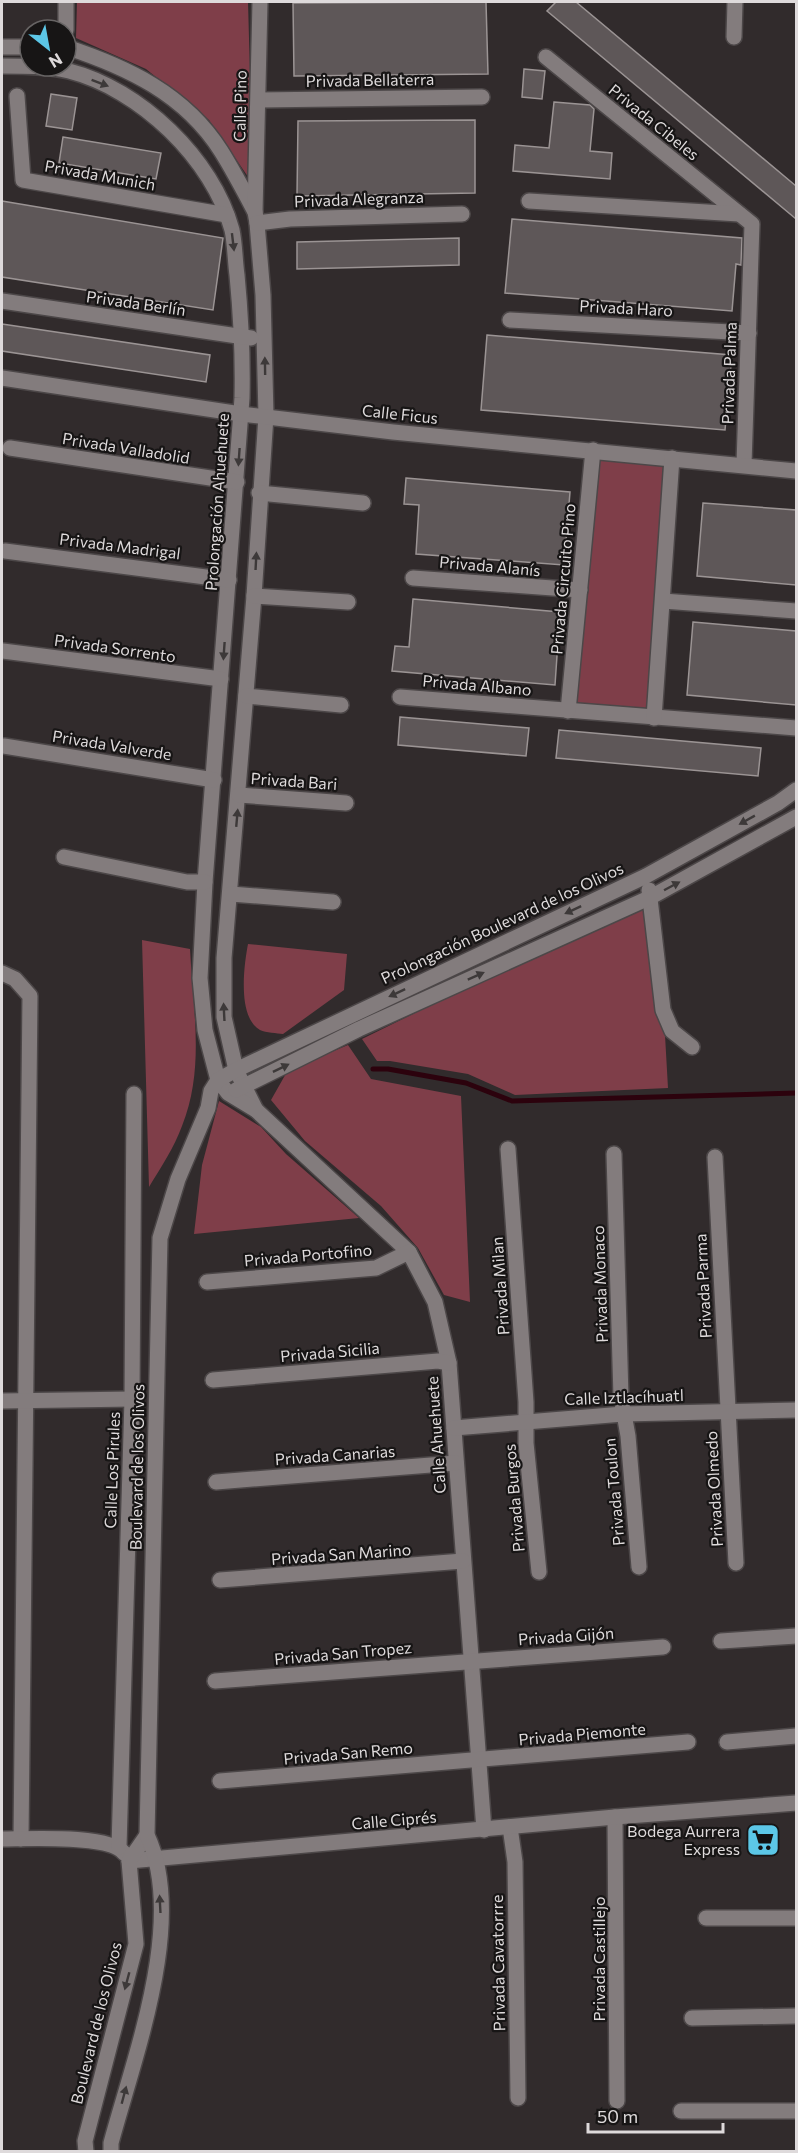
<svg xmlns="http://www.w3.org/2000/svg" width="798" height="2153" font-family="Commissioner,sans-serif">
  <style>
    .green { fill: #7f3e49 }
    .lines { fill: none; stroke-linecap: round; stroke-linejoin: round }
    .stream { stroke: #2c020d; stroke-width: 5 }
    .building { fill: #5e5758; stroke: #9b9494; stroke-width: 1.5 }
    .minor-casing { stroke: #4c4748; stroke-width: 18 }
    .minor { stroke: #837c7d; stroke-width: 15 }
    .oneway { fill: #3d3939 }
    .labels { text-anchor: middle; stroke-width: 4.5; stroke-linejoin: round; paint-order: stroke }
    .street-label { font-size: 16px; fill: #dedadb; stroke: #171515 }
    .poi-label { font-size: 16px; fill: #dedadb; stroke: #171515; text-anchor: end }
  </style>
  <rect width="100%" height="100%" fill="#312b2c"/>
  <g class="green">
    <polygon points="77,2 248,2 253,184 209,120 146,69 76,38"/>
    <polygon points="593,458 671,465 655,716 569,710"/>
    <polygon points="657,894 668,1088 515,1095 468,1074 390,1061 377,1061 362,1039"/>
    <path d="M142 940 190 949C193 1009 205 1069 182 1126 174 1148 161 1167 149 1187Z"/>
    <path d="M248 944 347 954 344 990 283 1034C277 1033 266 1033 260 1030 237 1017 244 965 248 944Z"/>
    <polygon points="348,1045 371,1079 461,1096 470,1302 444,1295 418,1248 381,1206 305,1141 271,1100 288,1070"/>
    <polygon points="219,1101 261,1127 286,1154 359,1218 194,1234 202,1165"/>
  </g>
  <g class="lines">
    <polyline class="stream" points="373,1069 388,1069 466,1083 512,1101 796,1093"/>
  </g>
  <g class="building">
    <polygon points="486,2 488,74 294,76 293,3"/>
    <polygon points="556,2 576,2 796,186 796,219 547,11"/>
    <polygon points="524,69 545,71 542,99 522,97"/>
    <polygon points="51,94 77,98 72,130 46,126"/>
    <polygon points="554,102 590,105 594,109 590,151 612,153 610,179 513,171 515,145 549,148"/>
    <polygon points="475,120 475,193 297,196 298,121"/>
    <polygon points="63,137 161,153 156,179 59,163"/>
    <polygon points="2,201 223,238 213,310 2,277"/>
    <polygon points="512,219 742,238 741,265 736,264 732,311 505,293"/>
    <polygon points="459,238 459,265 297,269 297,242"/>
    <polygon points="2,324 210,355 206,382 2,351"/>
    <polygon points="487,335 732,355 725,430 481,410"/>
    <polygon points="406,478 570,492 564,565 416,554 419,505 404,504"/>
    <polygon points="703,503 796,510 796,585 697,576"/>
    <polygon points="413,599 560,612 555,685 392,671 395,646 409,647"/>
    <polygon points="693,622 796,631 796,705 687,695"/>
    <polygon points="400,717 529,728 526,756 398,745"/>
    <polygon points="559,730 761,748 758,776 556,758"/>
  </g>
  <g class="lines">
    <defs>
      <g id="minor">
        <polyline points="66,30 66,2"/>
        <polyline points="734,37 735,2"/>
        <polyline points="2,47 30,47"/>
        <path d="M66 47C127 67 185 94 221 151 233 170 244 191 255 212L257 223 263 295 266 416 254 596 224 958V1017L236 1070 256 1110"/>
        <polyline points="546,57 752,224 744,464"/>
        <path d="M2 66C23 66 48 66 69 71 140 89 213 159 232 230 235 244 235 261 237 275 241 317 243 356 242 398L205 882 200 978 205 1030 218 1080 228 1093 256 1110 409 1252 435 1302 449 1363 484 1830"/>
        <polyline points="17,96 23,180 227,215"/>
        <polyline points="259,100 482,97"/>
        <polyline points="529,201 739,214"/>
        <polyline points="255,212 260,2"/>
        <polyline points="257,223 290,219 462,214"/>
        <polyline points="2,301 251,338"/>
        <polyline points="510,320 749,333"/>
        <polyline points="2,378 241,414 393,432 796,471"/>
        <polyline points="10,448 237,482"/>
        <polyline points="259,493 363,503"/>
        <polyline points="5,551 229,580"/>
        <polyline points="413,578 580,590"/>
        <polyline points="254,596 348,602"/>
        <polyline points="663,601 796,611"/>
        <polyline points="3,651 221,679"/>
        <polyline points="246,696 341,705"/>
        <polyline points="400,697 796,728"/>
        <polyline points="568,711 593,450"/>
        <polyline points="654,718 672,458"/>
        <polyline points="4,746 214,780"/>
        <polyline points="239,795 346,803"/>
        <polyline points="64,857 187,882 205,882"/>
        <polyline points="649,890 663,1010 672,1031 692,1047"/>
        <polyline points="231,894 333,902"/>
        <polyline points="2,973 15,979 30,996 21,1839"/>
        <polyline points="236,1090 359,1029 651,897 796,817"/>
        <polyline points="508,1149 526,1402 526,1443 539,1572"/>
        <polyline points="614,1154 621,1397 628,1436 639,1567"/>
        <polyline points="715,1157 736,1563"/>
        <polyline points="207,1282 376,1268 409,1252"/>
        <polyline points="213,1380 438,1361 449,1363"/>
        <polyline points="2,1401 132,1399"/>
        <polyline points="454,1428 623,1414 796,1410"/>
        <polyline points="216,1482 456,1463"/>
        <polyline points="220,1580 463,1561"/>
        <polyline points="721,1641 796,1636"/>
        <polyline points="215,1681 663,1647"/>
        <polyline points="727,1742 796,1736"/>
        <polyline points="220,1781 688,1742"/>
        <polyline points="615,1817 617,2101"/>
        <polyline points="510,1827 515,1862 518,2098"/>
        <path d="M2 1839C27 1839 109 1834 124 1853"/>
        <polyline points="119,1847 132,1399 134,1094"/>
        <polyline points="129,1861 615,1817 796,1803"/>
        <polyline points="706,1918 796,1918"/>
        <polyline points="692,2018 796,2016"/>
        <polyline points="681,2111 796,2111"/>
        <polyline points="86,2152 85,2141 136,1944 129,1861 147,1835"/>
        <path d="M111 2152V2143C134 2057 187 1920 147 1835L160 1238 178 1179 208 1108 211 1091 218 1080 236 1070 646 876 778 803 796 790"/>
      </g>
    </defs>
    <use href="#minor" class="minor-casing"/>
    <use href="#minor" class="minor"/>
  </g>
  <defs><path id="oneway-solid" d="M-6-.8H1V-3.2L6.5 0L1 3.2V.8H-6Z" transform="scale(1.5)"/></defs>
  <g class="oneway">
    <use href="#oneway-solid" transform="translate(100 83) rotate(21)"/>
    <use href="#oneway-solid" transform="translate(233 242) rotate(83)"/>
    <use href="#oneway-solid" transform="translate(265 366) rotate(-91)"/>
    <use href="#oneway-solid" transform="translate(239 457) rotate(94)"/>
    <use href="#oneway-solid" transform="translate(256 561) rotate(-87)"/>
    <use href="#oneway-solid" transform="translate(224 651) rotate(94)"/>
    <use href="#oneway-solid" transform="translate(237 818) rotate(-85)"/>
    <use href="#oneway-solid" transform="translate(747 820) rotate(151)"/>
    <use href="#oneway-solid" transform="translate(672 886) rotate(-28)"/>
    <use href="#oneway-solid" transform="translate(573 910) rotate(155)"/>
    <use href="#oneway-solid" transform="translate(476 976) rotate(-24)"/>
    <use href="#oneway-solid" transform="translate(397 993) rotate(155)"/>
    <use href="#oneway-solid" transform="translate(224 1012) rotate(-93)"/>
    <use href="#oneway-solid" transform="translate(281 1068) rotate(-26)"/>
    <use href="#oneway-solid" transform="translate(160 1904) rotate(-93)"/>
    <use href="#oneway-solid" transform="translate(127 1981) rotate(105)"/>
    <use href="#oneway-solid" transform="translate(124 2095) rotate(-75)"/>
  </g>
  <defs>
    <symbol id="supermarket-square" viewBox="-11 -11 22 22"><rect x="-9" y="-9" width="18" height="18" rx="4" fill="#5cc7e7" stroke="#171515"/><path d="M-6-5.5h2.5l.6 2H6L4.5 2H-2.5L-4.4-4H-6ZM-1.5 3.2a1.3 1.3 0 1 0 .1 0ZM3 3.2a1.3 1.3 0 1 0 .1 0Z" fill="#111"/></symbol>
  </defs>
  <g fill-rule="evenodd">
    <use href="#supermarket-square" x="744" y="1821" width="38" height="38"/>
  </g>
  <g class="labels">
    <g class="street-label">
      <text transform="translate(370 80) rotate(-1)" y="6">Privada Bellaterra</text>
      <text transform="translate(240 106) rotate(-89)" y="6">Calle Pino</text>
      <text transform="translate(654 122) rotate(39)" y="6">Privada Cibeles</text>
      <text transform="translate(100 175) rotate(10)" y="6">Privada Munich</text>
      <text transform="translate(359 199) rotate(-2)" y="6">Privada Alegranza</text>
      <text transform="translate(136 303) rotate(8)" y="6">Privada Berlín</text>
      <text transform="translate(626 308) rotate(3)" y="6">Privada Haro</text>
      <text transform="translate(729 373) rotate(-88)" y="6">Privada Palma</text>
      <text transform="translate(400 414) rotate(6)" y="6">Calle Ficus</text>
      <text transform="translate(126 448) rotate(9)" y="6">Privada Valladolid</text>
      <text transform="translate(217 502) rotate(-86)" y="6">Prolongación Ahuehuete</text>
      <text transform="translate(120 546) rotate(7)" y="6">Privada Madrigal</text>
      <text transform="translate(490 566) rotate(5)" y="6">Privada Alanís</text>
      <text transform="translate(563 579) rotate(-85)" y="6">Privada Circuito Pino</text>
      <text transform="translate(115 648) rotate(8)" y="6">Privada Sorrento</text>
      <text transform="translate(477 685) rotate(5)" y="6">Privada Albano</text>
      <text transform="translate(112 745) rotate(9)" y="6">Privada Valverde</text>
      <text transform="translate(294 781) rotate(4)" y="6">Privada Bari</text>
      <text transform="translate(502 923) rotate(-25)" y="6">Prolongación Boulevard de los Olivos</text>
      <text transform="translate(308 1255) rotate(-5)" y="6">Privada Portofino</text>
      <text transform="translate(600 1284) rotate(-92)" y="6">Privada Monaco</text>
      <text transform="translate(500 1286) rotate(-94)" y="6">Privada Milan</text>
      <text transform="translate(703 1286) rotate(-93)" y="6">Privada Parma</text>
      <text transform="translate(330 1352) rotate(-5)" y="6">Privada Sicilia</text>
      <text transform="translate(624 1397) rotate(-2)" y="6">Calle Iztlacíhuatl</text>
      <text transform="translate(436 1435) rotate(-94)" y="6">Calle Ahuehuete</text>
      <text transform="translate(335 1455) rotate(-4)" y="6">Privada Canarias</text>
      <text transform="translate(137 1467) rotate(-89)" y="6">Boulevard de los Olivos</text>
      <text transform="translate(112 1470) rotate(-88)" y="6">Calle Los Pirules</text>
      <text transform="translate(714 1489) rotate(-93)" y="6">Privada Olmedo</text>
      <text transform="translate(614 1492) rotate(-95)" y="6">Privada Toulon</text>
      <text transform="translate(514 1498) rotate(-95)" y="6">Privada Burgos</text>
      <text transform="translate(341 1554) rotate(-4)" y="6">Privada San Marino</text>
      <text transform="translate(566 1636) rotate(-4)" y="6">Privada Gijón</text>
      <text transform="translate(343 1653) rotate(-5)" y="6">Privada San Tropez</text>
      <text transform="translate(582 1734) rotate(-5)" y="6">Privada Piemonte</text>
      <text transform="translate(348 1753) rotate(-5)" y="6">Privada San Remo</text>
      <text transform="translate(394 1820) rotate(-5)" y="6">Calle Ciprés</text>
      <text transform="translate(599 1959) rotate(-90)" y="6">Privada Castillejo</text>
      <text transform="translate(498 1963) rotate(-91)" y="6">Privada Cavatorrre</text>
      <text transform="translate(96 2023) rotate(-76)" y="6">Boulevard de los Olivos</text>
    </g>
    <g class="poi-label">
      <text x="740" y="1837">Bodega Aurrera<tspan x="740" dy="18">Express</tspan></text>
    </g>
  </g>
  <rect width="798" height="2153" fill="none" stroke="#dedadb" stroke-width="6"/>
  <g transform="translate(48 48) rotate(149)"><circle r="28" fill="#171515" stroke="#676464" stroke-width="1.5"/>
  <path d="M0-4.5L10 22L0 15L-10 22Z" fill="#5cc7e7"/>
  <text y="-9" font-size="16" font-weight="bold" text-anchor="middle" fill="#dedadb">N</text>
  </g>
  <path d="M588 2123v9h135v-9" fill="none" stroke="#dedadb" stroke-width="3"/>
  <text x="597" y="2123" font-size="18" fill="#dedadb" stroke="#171515" stroke-width="4.5" paint-order="stroke">50 m</text>
</svg>
